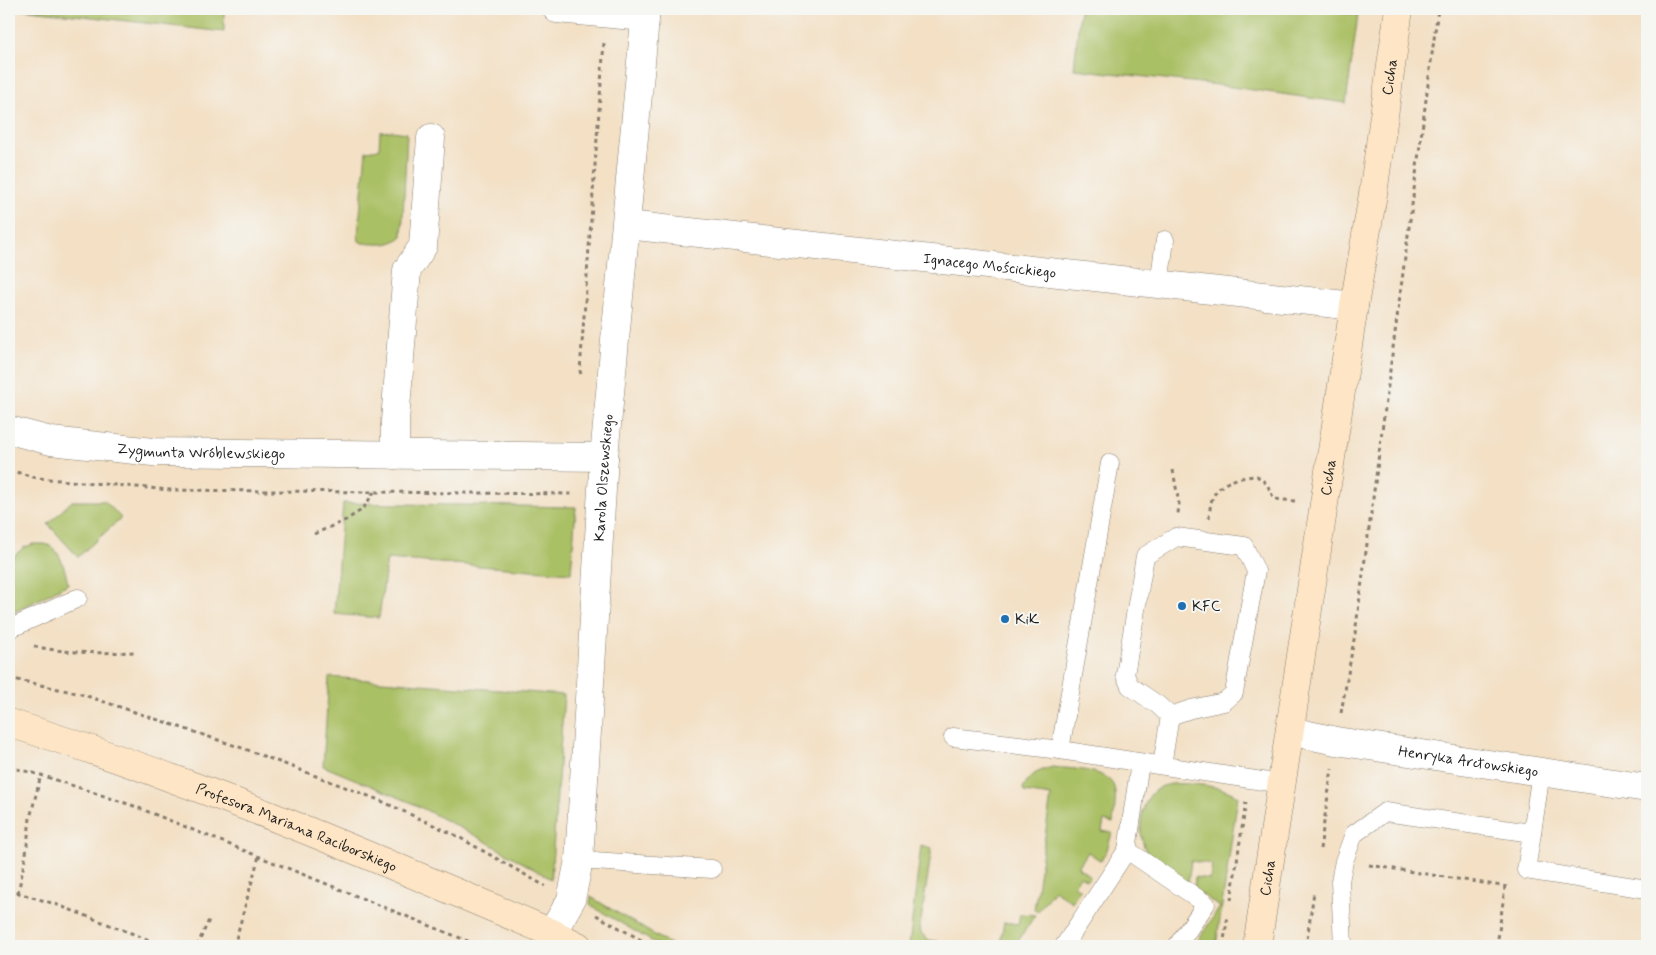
<svg xmlns="http://www.w3.org/2000/svg" width="1656" height="955" font-family="Mynerve,sans-serif">
  <style>
    .green { fill: #aac065; stroke: #636e40 }
    .lines { fill: none; stroke-linecap: round; stroke-linejoin: round }
    .lane-casing { stroke: #887e70; stroke-width: 19 }
    .street-casing { stroke: #887e70; stroke-width: 29 }
    .secondary-casing { stroke: #887e70; stroke-width: 29 }
    .path { stroke: #887e70; stroke-width: 3; stroke-dasharray: 4 4; stroke-linecap: butt }
    .lane { stroke: #fff; stroke-width: 18 }
    .street { stroke: #fff; stroke-width: 28 }
    .secondary { stroke: #fde5c5; stroke-width: 28 }
    .poi-dot { fill: #1f6fb2; stroke: #f6f6f2; stroke-width: 2 }
    .labels { text-anchor: middle; stroke-width: 4; stroke-linejoin: round; paint-order: stroke }
    .street-label { font-size: 15px; fill: #1c1c1c; stroke: #f6f6f2 }
    .poi-label { font-size: 15px; fill: #1c1c1c; stroke: #f6f6f2; text-anchor: start }
  </style>
  <rect width="100%" height="100%" fill="#f6f6f2"/>
  <filter id="ink" filterUnits="userSpaceOnUse"><feTurbulence type="fractalNoise" baseFrequency=".02" numOctaves="2"/><feDisplacementMap in="SourceGraphic" scale="10" xChannelSelector="R" yChannelSelector="G"/><feConvolveMatrix kernelMatrix="1 2 1 2 8 2 1 2 1" color-interpolation-filters="sRGB"/></filter>
  <filter id="wash" filterUnits="userSpaceOnUse"><feTurbulence type="fractalNoise" baseFrequency=".0096" numOctaves="4" result="noise"/><feDisplacementMap in="SourceGraphic" scale="20" xChannelSelector="R" yChannelSelector="G"/><feGaussianBlur stdDeviation="1.12" result="paint"/><feColorMatrix in="noise" values="0 0 0 0 0 0 0 0 0 0 0 0 0 0 0 0 0 1.4 0 .05"/><feComposite in="paint" operator="in"/></filter>
  <g filter="url(#wash)">
    <rect width="100%" height="100%" fill="#f3e0c5"/>
    <g class="green">
      <polygon points="21,9 224,9 224,32"/>
      <polygon points="1080,9 1315,9 1358,15 1346,103 1210,84 1074,69"/>
      <path d="M392 131 407 133 402 236C390 247 377 244 362 243L359 241 358 235 366 151 379 149 380 132Z"/>
      <polygon points="72,501 105,501 121,518 78,557 48,524"/>
      <polygon points="343,503 576,507 571,573 387,559 379,618 334,614"/>
      <path d="M33 544C36 544 41 544 45 544 61 548 65 570 68 584L9 615V553L13 557 23 548Z"/>
      <polygon points="329,677 564,695 551,879 478,837 412,803 323,766"/>
      <path d="M1052 767C1069 769 1107 768 1114 787 1117 798 1114 811 1113 823L1104 821 1102 831 1112 833 1107 850 1101 861 1088 852 1078 867 1090 876 1087 880 1080 876 1074 885 1080 889 1072 902 1054 890 1038 911 1034 910 1051 796 1024 792 1023 788C1031 773 1037 772 1052 767Z"/>
      <path d="M1171 784C1192 783 1220 785 1238 796L1216 946H1194L1220 907 1194 889 1195 877 1210 879 1212 864 1191 861 1188 884C1177 878 1160 869 1152 860 1136 844 1137 802 1157 789 1161 786 1167 785 1171 784Z"/>
      <polygon points="921,845 932,848 920,927 921,933 929,940 972,946 909,946"/>
      <polygon points="591,897 673,946 660,946 590,905"/>
      <polygon points="1020,914 1035,915 1015,946 1000,946 1004,922 1018,924"/>
    </g>
  </g>
  <g filter="url(#ink)">
    <g class="lines">
      <defs>
        <g id="lane">
          <polyline points="1159,285 1165,240"/>
          <polygon points="1176,537 1244,546 1256,571 1234,693 1224,702 1191,709 1170,716 1158,705 1130,686 1125,675 1145,556"/>
          <polyline points="9,629 78,598"/>
          <polyline points="953,737 1060,750 1282,784"/>
          <polyline points="1060,750 1110,463"/>
          <polyline points="1162,765 1170,716"/>
          <polyline points="1532,833 1541,772"/>
          <polyline points="1127,850 1206,904 1177,946"/>
          <polyline points="579,860 712,869"/>
          <polyline points="1064,946 1127,850 1140,763"/>
          <polyline points="1343,946 1340,881 1344,861 1354,834 1385,812 1532,833 1526,870 1647,889"/>
        </g>
        <g id="street">
          <polyline points="557,9 645,17"/>
          <path id="s1" d="M627 225 1354 306"/>
          <path id="s2" d="M9 430 51 441 153 452 604 457"/>
          <polyline points="395,455 395,421 407,270 423,246 431,138"/>
          <path id="s3" d="M1290 731 1336 741 1647 788"/>
          <path id="s4" d="M552 933 571 900 579 860 604 457 646 9"/>
        </g>
        <g id="secondary">
          <path id="s5" d="M9 723C194 780 374 857 552 933L578 946"/>
          <path id="s6" d="M1257 946 1354 306 1373 194 1399 9"/>
        </g>
      </defs>
      <use href="#lane" class="lane-casing"/>
      <use href="#street" class="street-casing"/>
      <use href="#secondary" class="secondary-casing"/>
      <g class="path">
        <polyline points="1356,9 1370,11"/>
        <polyline points="581,374 580,371 604,42"/>
        <polyline points="9,470 37,478 170,490 572,494"/>
        <polyline points="1173,470 1179,504 1178,514"/>
        <path d="M1209 518C1210 511 1210 501 1214 495 1222 480 1242 477 1257 476L1267 484 1274 499 1295 501"/>
        <polyline points="314,534 346,520 363,509 374,492"/>
        <path d="M34 646C66 654 102 653 135 652"/>
        <polyline points="9,678 81,694 245,749 379,800 455,835 545,886"/>
        <polyline points="1341,713 1355,634 1438,9"/>
        <polyline points="9,767 41,775 134,806 480,946"/>
        <polyline points="1320,849 1332,769"/>
        <polyline points="1369,865 1508,887"/>
        <polyline points="9,890 55,904 165,946"/>
        <polyline points="18,893 26,854 30,818 41,775"/>
        <polyline points="1231,900 1246,802"/>
        <polyline points="596,915 652,946"/>
        <polyline points="197,946 209,920"/>
        <polyline points="234,946 259,856"/>
        <polyline points="1223,946 1228,916"/>
        <polyline points="1306,946 1314,892"/>
        <polyline points="1497,946 1505,887"/>
      </g>
      <use href="#lane" class="lane"/>
      <use href="#street" class="street"/>
      <use href="#secondary" class="secondary"/>
    </g>
  </g>
  <g class="poi-dot">
    <circle cx="1182" cy="606" r="5"/>
    <circle cx="1005" cy="619" r="5"/>
  </g>
  <g class="labels">
    <g class="street-label">
      <text dy="5" stroke="none"><textPath href="#s6" startOffset="879">Cicha</textPath></text>
      <text dy="5" stroke="none"><textPath href="#s1" startOffset="365">Ignacego Mościckiego</textPath></text>
      <text dy="5" stroke="none"><textPath href="#s2" startOffset="194">Zygmunta Wróblewskiego</textPath></text>
      <text dy="5" stroke="none"><textPath href="#s4" startOffset="462">Karola Olszewskiego</textPath></text>
      <text dy="5" stroke="none"><textPath href="#s6" startOffset="474">Cicha</textPath></text>
      <text dy="5" stroke="none"><textPath href="#s3" startOffset="181">Henryka Arctowskiego</textPath></text>
      <text dy="5" stroke="none"><textPath href="#s5" startOffset="306">Profesora Mariana Raciborskiego</textPath></text>
      <text dy="5" stroke="none"><textPath href="#s6" startOffset="69">Cicha</textPath></text>
    </g>
    <g class="poi-label">
      <text x="1192" y="611">KFC</text>
      <text x="1015" y="624">KiK</text>
    </g>
  </g>
  <rect width="1656" height="955" fill="none" stroke="#f6f6f2" stroke-width="30"/>
</svg>
